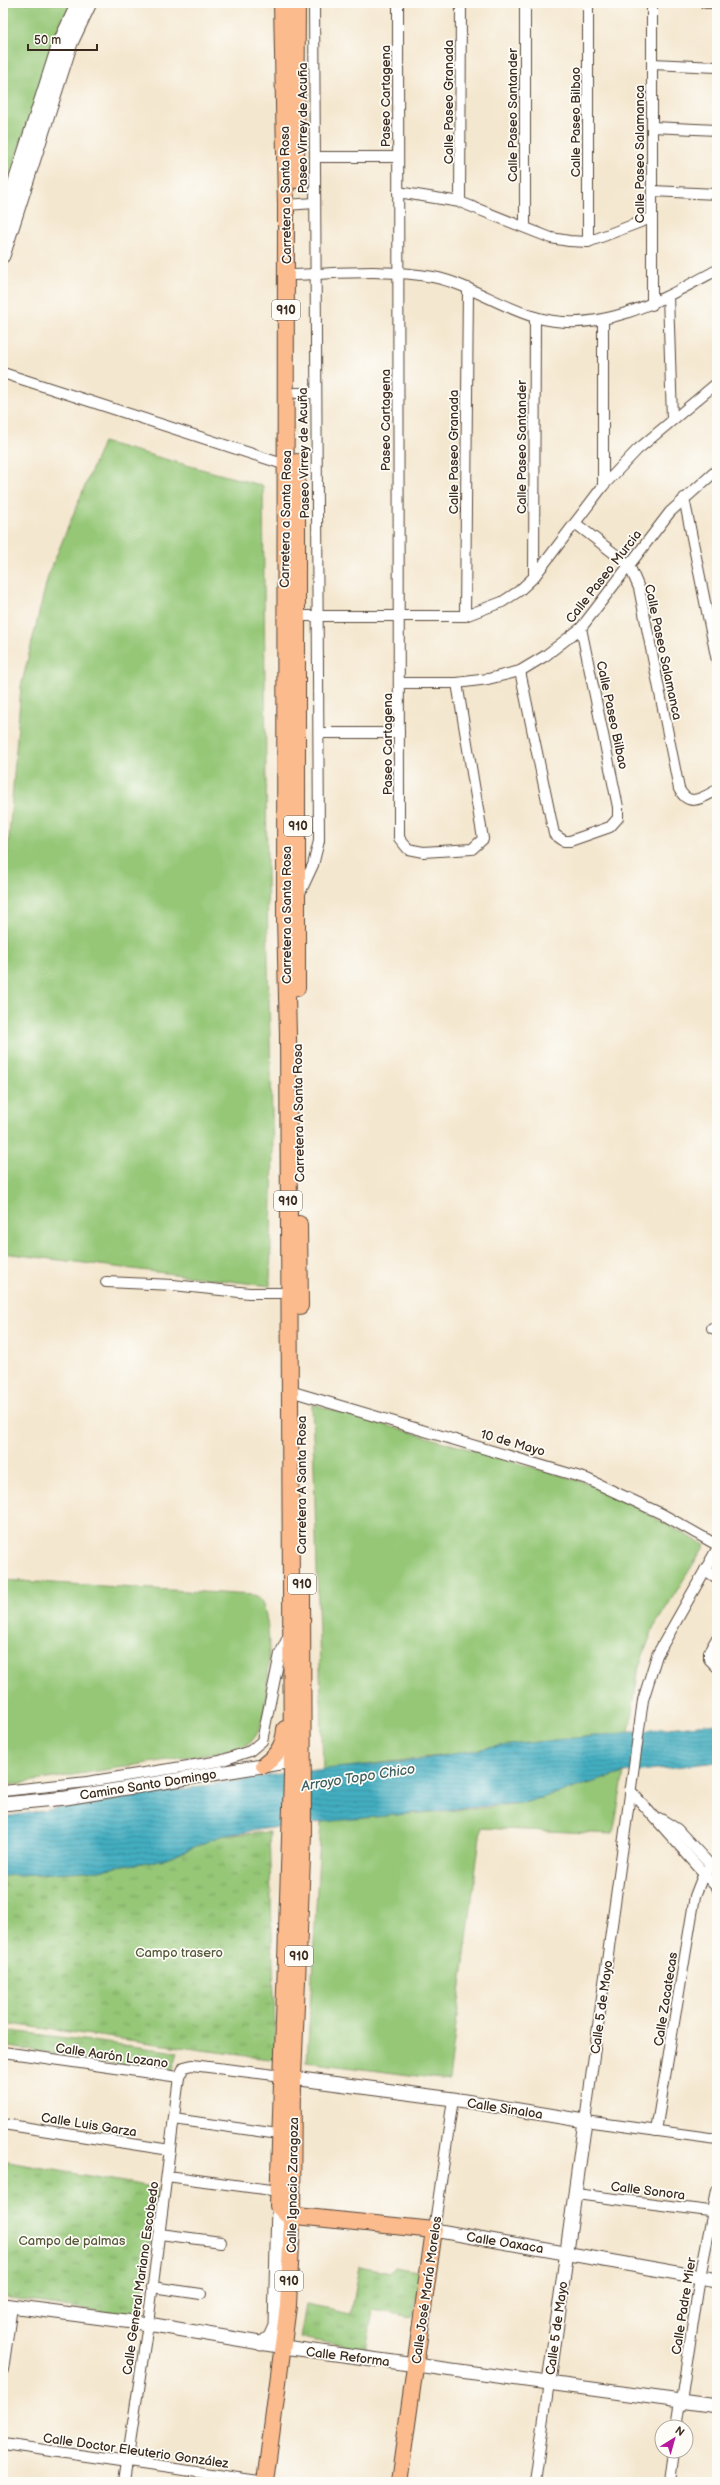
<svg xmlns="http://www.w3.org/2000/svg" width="720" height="2485" font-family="'Balsamiq Sans',sans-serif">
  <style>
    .grass { fill: #95c777; stroke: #68784a }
    .park { fill: url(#park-tufts); stroke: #68784a }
    .water { fill: url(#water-rules); stroke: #3f6c70 }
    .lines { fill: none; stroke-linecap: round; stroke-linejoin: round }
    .minor-casing { stroke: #574639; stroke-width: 12 }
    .tertiary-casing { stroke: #574639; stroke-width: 15 }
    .primary-casing { stroke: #574639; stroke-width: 18 }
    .minor { stroke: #fff; stroke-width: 10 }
    .tertiary { stroke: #fff; stroke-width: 13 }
    .primary { stroke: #fbbb8d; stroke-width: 16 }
    .labels { text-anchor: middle; stroke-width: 3.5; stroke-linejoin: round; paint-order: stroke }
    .shield { fill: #fdfcf7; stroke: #75695f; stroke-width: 1 }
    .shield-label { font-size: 12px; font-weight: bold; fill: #3b2a1e }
    .street-label { font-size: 13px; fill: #3b2a1e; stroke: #fdfcf7 }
    .park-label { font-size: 13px; fill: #565939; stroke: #fdfcf7 }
    .water-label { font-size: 14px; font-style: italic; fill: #3e5f5f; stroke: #fdfcf7 }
  </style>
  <defs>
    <pattern id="park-tufts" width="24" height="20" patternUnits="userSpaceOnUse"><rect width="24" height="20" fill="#95c777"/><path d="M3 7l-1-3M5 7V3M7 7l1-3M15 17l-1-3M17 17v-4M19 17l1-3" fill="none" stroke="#7ba261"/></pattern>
    <pattern id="water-rules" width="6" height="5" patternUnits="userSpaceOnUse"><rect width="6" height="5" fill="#43aec1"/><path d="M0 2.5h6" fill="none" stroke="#398e9c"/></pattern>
  </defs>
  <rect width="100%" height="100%" fill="#fdfcf7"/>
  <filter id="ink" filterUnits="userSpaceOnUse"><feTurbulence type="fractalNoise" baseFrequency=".025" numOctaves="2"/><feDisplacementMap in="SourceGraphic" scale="8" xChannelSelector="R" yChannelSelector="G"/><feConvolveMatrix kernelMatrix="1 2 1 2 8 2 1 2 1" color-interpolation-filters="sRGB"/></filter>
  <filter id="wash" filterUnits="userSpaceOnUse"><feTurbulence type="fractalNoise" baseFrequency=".012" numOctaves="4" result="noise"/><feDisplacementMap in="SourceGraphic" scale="16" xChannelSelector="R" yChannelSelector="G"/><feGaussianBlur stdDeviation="0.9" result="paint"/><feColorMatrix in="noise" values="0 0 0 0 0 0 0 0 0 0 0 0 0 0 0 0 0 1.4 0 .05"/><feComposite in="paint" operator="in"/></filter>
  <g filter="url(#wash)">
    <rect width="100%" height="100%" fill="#f4e7cf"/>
    <g class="grass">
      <polygon points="3,3 73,3 61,22 3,198"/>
      <polygon points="103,442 263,486 268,964 273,1151 270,1286 3,1253 3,912 21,687 48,576"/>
      <polygon points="312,1404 594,1485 705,1545 653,1629 639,1666 629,1733 323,1770"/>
      <path d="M3 1580 252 1595C256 1597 260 1599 262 1603 274 1626 269 1708 258 1732 254 1741 245 1746 237 1749L3 1786Z"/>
      <polygon points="624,1773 613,1834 481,1828 449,2080 307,2062 321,1821 484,1808 527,1802"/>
    </g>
    <g class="park">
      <polygon points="269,1832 276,2060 3,2023 3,1876 99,1870 166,1859 219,1836"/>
      <polygon points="3,2030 178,2052 172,2073 3,2046"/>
      <polygon points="3,2161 158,2188 139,2317 3,2297"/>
      <polygon points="360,2266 390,2272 395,2267 422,2272 413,2317 373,2310 366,2350 300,2338 306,2305 351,2314"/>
    </g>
    <polygon class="water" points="717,1723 717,1762 624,1773 527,1802 283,1826 220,1836 166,1859 99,1870 3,1876 3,1817 285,1773 418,1760 499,1746"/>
  </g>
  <g filter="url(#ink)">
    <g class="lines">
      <defs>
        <g id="minor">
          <polyline points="398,3 399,838 408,849 423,852 472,849 483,839 457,683"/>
          <polyline points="588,3 588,242"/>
          <polyline points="705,3 717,3"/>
          <polyline points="652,64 717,67"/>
          <polyline points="652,127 717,130"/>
          <polyline points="316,157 397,157"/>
          <polyline points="652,191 717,194"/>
          <polyline points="398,192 460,202 551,238 569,241 588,242 651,218"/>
          <polyline points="460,202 461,3"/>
          <polyline points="286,205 315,203"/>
          <polyline points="525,227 525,3"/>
          <path d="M285 275C334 274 385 268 433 277 469 284 500 307 535 317 600 336 661 300 717 270"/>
          <polyline points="668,296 672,419"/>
          <polyline points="652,305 652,3"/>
          <polyline points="3,373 286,465"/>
          <polyline points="296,393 316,393"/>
          <polyline points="603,486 603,320"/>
          <polyline points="684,498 717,661"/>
          <path d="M575 523 629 565 639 588 679 789C689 808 702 798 717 790"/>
          <polyline points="534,577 535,317"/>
          <polyline points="293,616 465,616 502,602 519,591 534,577 603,486 637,450 717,383"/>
          <polyline points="465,616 468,288"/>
          <polyline points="520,671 554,834 564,841 570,841 610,827 618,818 618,807 581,628"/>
          <polyline points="400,683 457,683 488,679 520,671 545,656 581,628 670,512 717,470"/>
          <polyline points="319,733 399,733"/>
          <polyline points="300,893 313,865 319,841 314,3"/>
          <polyline points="106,1282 173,1285 249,1293 289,1293"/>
          <polyline points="712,1328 717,1329"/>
          <polyline points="290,1391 587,1479 662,1514 717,1545"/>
          <polyline points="717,1549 657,1655 643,1700 585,2121 717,2139"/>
          <polyline points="705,1570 717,1578"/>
          <polyline points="717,1638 709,1652 709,1659 717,1667"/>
          <polyline points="630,1790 717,1888"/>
          <polyline points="3,1791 87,1782 220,1761 250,1751 262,1741 280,1654 289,1635"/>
          <polyline points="661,1819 677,1829 717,1872"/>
          <polyline points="3,2052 179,2077 184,2067 192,2065 283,2076"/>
          <polyline points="174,2119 285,2135"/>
          <polyline points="3,2124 170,2150"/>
          <polyline points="656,2131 695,1896 704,1873 717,1861"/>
          <polyline points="167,2176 279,2191"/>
          <polyline points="576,2194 717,2212"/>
          <polyline points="434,2230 453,2099"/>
          <polyline points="160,2234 221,2242"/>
          <polyline points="152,2287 201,2294"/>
          <polyline points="3,2370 12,2306"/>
          <polyline points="677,2427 700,2277 717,2191"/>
          <polyline points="3,2444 266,2482"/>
          <polyline points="124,2482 148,2324 179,2077"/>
          <polyline points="535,2482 549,2382"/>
          <polyline points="670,2482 674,2451"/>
        </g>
        <g id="tertiary">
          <polyline points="3,219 59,44 78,3"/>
          <polyline points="3,256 71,43 90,3"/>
          <polyline points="3,1804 66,1798 292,1761"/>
          <polyline points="293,2078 453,2099 585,2121 549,2382"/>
          <polyline points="434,2230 717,2280"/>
          <polyline points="3,2305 148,2324 284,2347 717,2406"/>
          <polyline points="261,2344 270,2337 275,2326 278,2206"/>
        </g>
        <g id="primary">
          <polyline points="282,3 286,205 285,919 288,1035 292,1776 278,2206 287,2215 434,2230 399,2482"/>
          <polyline points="296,180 297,3"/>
          <polyline points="297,462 297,988"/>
          <polyline points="299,1224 300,1306"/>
          <path d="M264 1765C277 1755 284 1746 285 1729"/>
          <polyline points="265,2482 288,2306 292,2224 293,2078 303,1834 302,1596"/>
        </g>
      </defs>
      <use href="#minor" class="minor-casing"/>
      <use href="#tertiary" class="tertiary-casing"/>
      <use href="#primary" class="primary-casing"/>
      <use href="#minor" class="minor"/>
      <use href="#tertiary" class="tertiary"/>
      <use href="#primary" class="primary"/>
    </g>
  </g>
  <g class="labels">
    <g class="shield">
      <rect x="272" y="300" width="28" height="20" rx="3"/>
      <rect x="284" y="816" width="28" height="20" rx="3"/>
      <rect x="274" y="1191" width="28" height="20" rx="3"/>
      <rect x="288" y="1574" width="28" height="20" rx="3"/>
      <rect x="285" y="1946" width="28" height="20" rx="3"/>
      <rect x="275" y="2271" width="28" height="20" rx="3"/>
    </g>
    <g class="shield-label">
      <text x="286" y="314">910</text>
      <text x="298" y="830">910</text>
      <text x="288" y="1205">910</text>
      <text x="302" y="1588">910</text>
      <text x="299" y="1960">910</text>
      <text x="289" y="2285">910</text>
    </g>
    <g class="street-label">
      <text transform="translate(385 96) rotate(-90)" y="5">Paseo Cartagena</text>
      <text transform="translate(448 102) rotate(-90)" y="5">Calle Paseo Granada</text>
      <text transform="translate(512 115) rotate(-90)" y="5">Calle Paseo Santander</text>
      <text transform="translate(575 122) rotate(-90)" y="5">Calle Paseo Bilbao</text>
      <text transform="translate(302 128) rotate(-90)" y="5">Paseo Virrey de Acuña</text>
      <text transform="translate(639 154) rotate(-90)" y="5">Calle Paseo Salamanca</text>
      <text transform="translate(285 195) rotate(-91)" y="5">Carretera a Santa Rosa</text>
      <text transform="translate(385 420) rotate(-90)" y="5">Paseo Cartagena</text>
      <text transform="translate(521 447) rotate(-90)" y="5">Calle Paseo Santander</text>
      <text transform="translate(453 452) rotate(-90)" y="5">Calle Paseo Granada</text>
      <text transform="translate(303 453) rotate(-91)" y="5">Paseo Virrey de Acuña</text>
      <text transform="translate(285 519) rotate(-89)" y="5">Carretera a Santa Rosa</text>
      <text transform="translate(603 576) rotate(-52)" y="5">Calle Paseo Murcia</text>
      <text transform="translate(664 652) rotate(78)" y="5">Calle Paseo Salamanca</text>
      <text transform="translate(613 715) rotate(78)" y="5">Calle Paseo Bilbao</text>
      <text transform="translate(387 744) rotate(-90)" y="5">Paseo Cartagena</text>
      <text transform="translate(286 915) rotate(-90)" y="5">Carretera a Santa Rosa</text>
      <text transform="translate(298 1113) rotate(-91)" y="5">Carretera A Santa Rosa</text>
      <text transform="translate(513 1442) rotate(16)" y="5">10 de Mayo</text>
      <text transform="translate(301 1485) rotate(-90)" y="5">Carretera A Santa Rosa</text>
      <text transform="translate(148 1784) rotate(-9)" y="5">Camino Santo Domingo</text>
      <text transform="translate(665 1999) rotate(-81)" y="5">Calle Zacatecas</text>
      <text transform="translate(601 2007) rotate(-82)" y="5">Calle 5 de Mayo</text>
      <text transform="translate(112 2055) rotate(8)" y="5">Calle Aarón Lozano</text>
      <text transform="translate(505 2108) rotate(9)" y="5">Calle Sinaloa</text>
      <text transform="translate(89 2124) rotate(9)" y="5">Calle Luis Garza</text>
      <text transform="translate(292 2185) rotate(-89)" y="5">Calle Ignacio Zaragoza</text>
      <text transform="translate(648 2190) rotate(7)" y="5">Calle Sonora</text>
      <text transform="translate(505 2242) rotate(9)" y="5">Calle Oaxaca</text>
      <text transform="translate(140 2278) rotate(-82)" y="5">Calle General Mariano Escobedo</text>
      <text transform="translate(426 2290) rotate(-82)" y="5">Calle José María Morelos</text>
      <text transform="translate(683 2306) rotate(-81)" y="5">Calle Padre Mier</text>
      <text transform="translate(556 2328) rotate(-82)" y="5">Calle 5 de Mayo</text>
      <text transform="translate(348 2356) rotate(7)" y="5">Calle Reforma</text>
      <text transform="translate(136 2450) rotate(8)" y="5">Calle Doctor Eleuterio González</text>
    </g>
    <g class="park-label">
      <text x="179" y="1957">Campo trasero</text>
      <text x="72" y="2245">Campo de palmas</text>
    </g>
    <g class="water-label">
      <text transform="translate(358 1777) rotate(-9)" y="5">Arroyo Topo Chico</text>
    </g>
  </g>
  <rect width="720" height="2485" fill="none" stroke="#fdfcf7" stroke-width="16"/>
  <g transform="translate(674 2439) rotate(37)"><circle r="19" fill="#fdfcf7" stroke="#afa8a0"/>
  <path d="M0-3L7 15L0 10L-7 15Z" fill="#b5179e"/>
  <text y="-6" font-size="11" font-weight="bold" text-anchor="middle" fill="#3b2a1e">N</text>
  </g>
  <path d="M28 44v6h69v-6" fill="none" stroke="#3b2a1e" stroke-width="2"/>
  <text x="34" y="44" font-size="12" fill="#3b2a1e" stroke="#fdfcf7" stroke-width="3" paint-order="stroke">50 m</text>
</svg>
